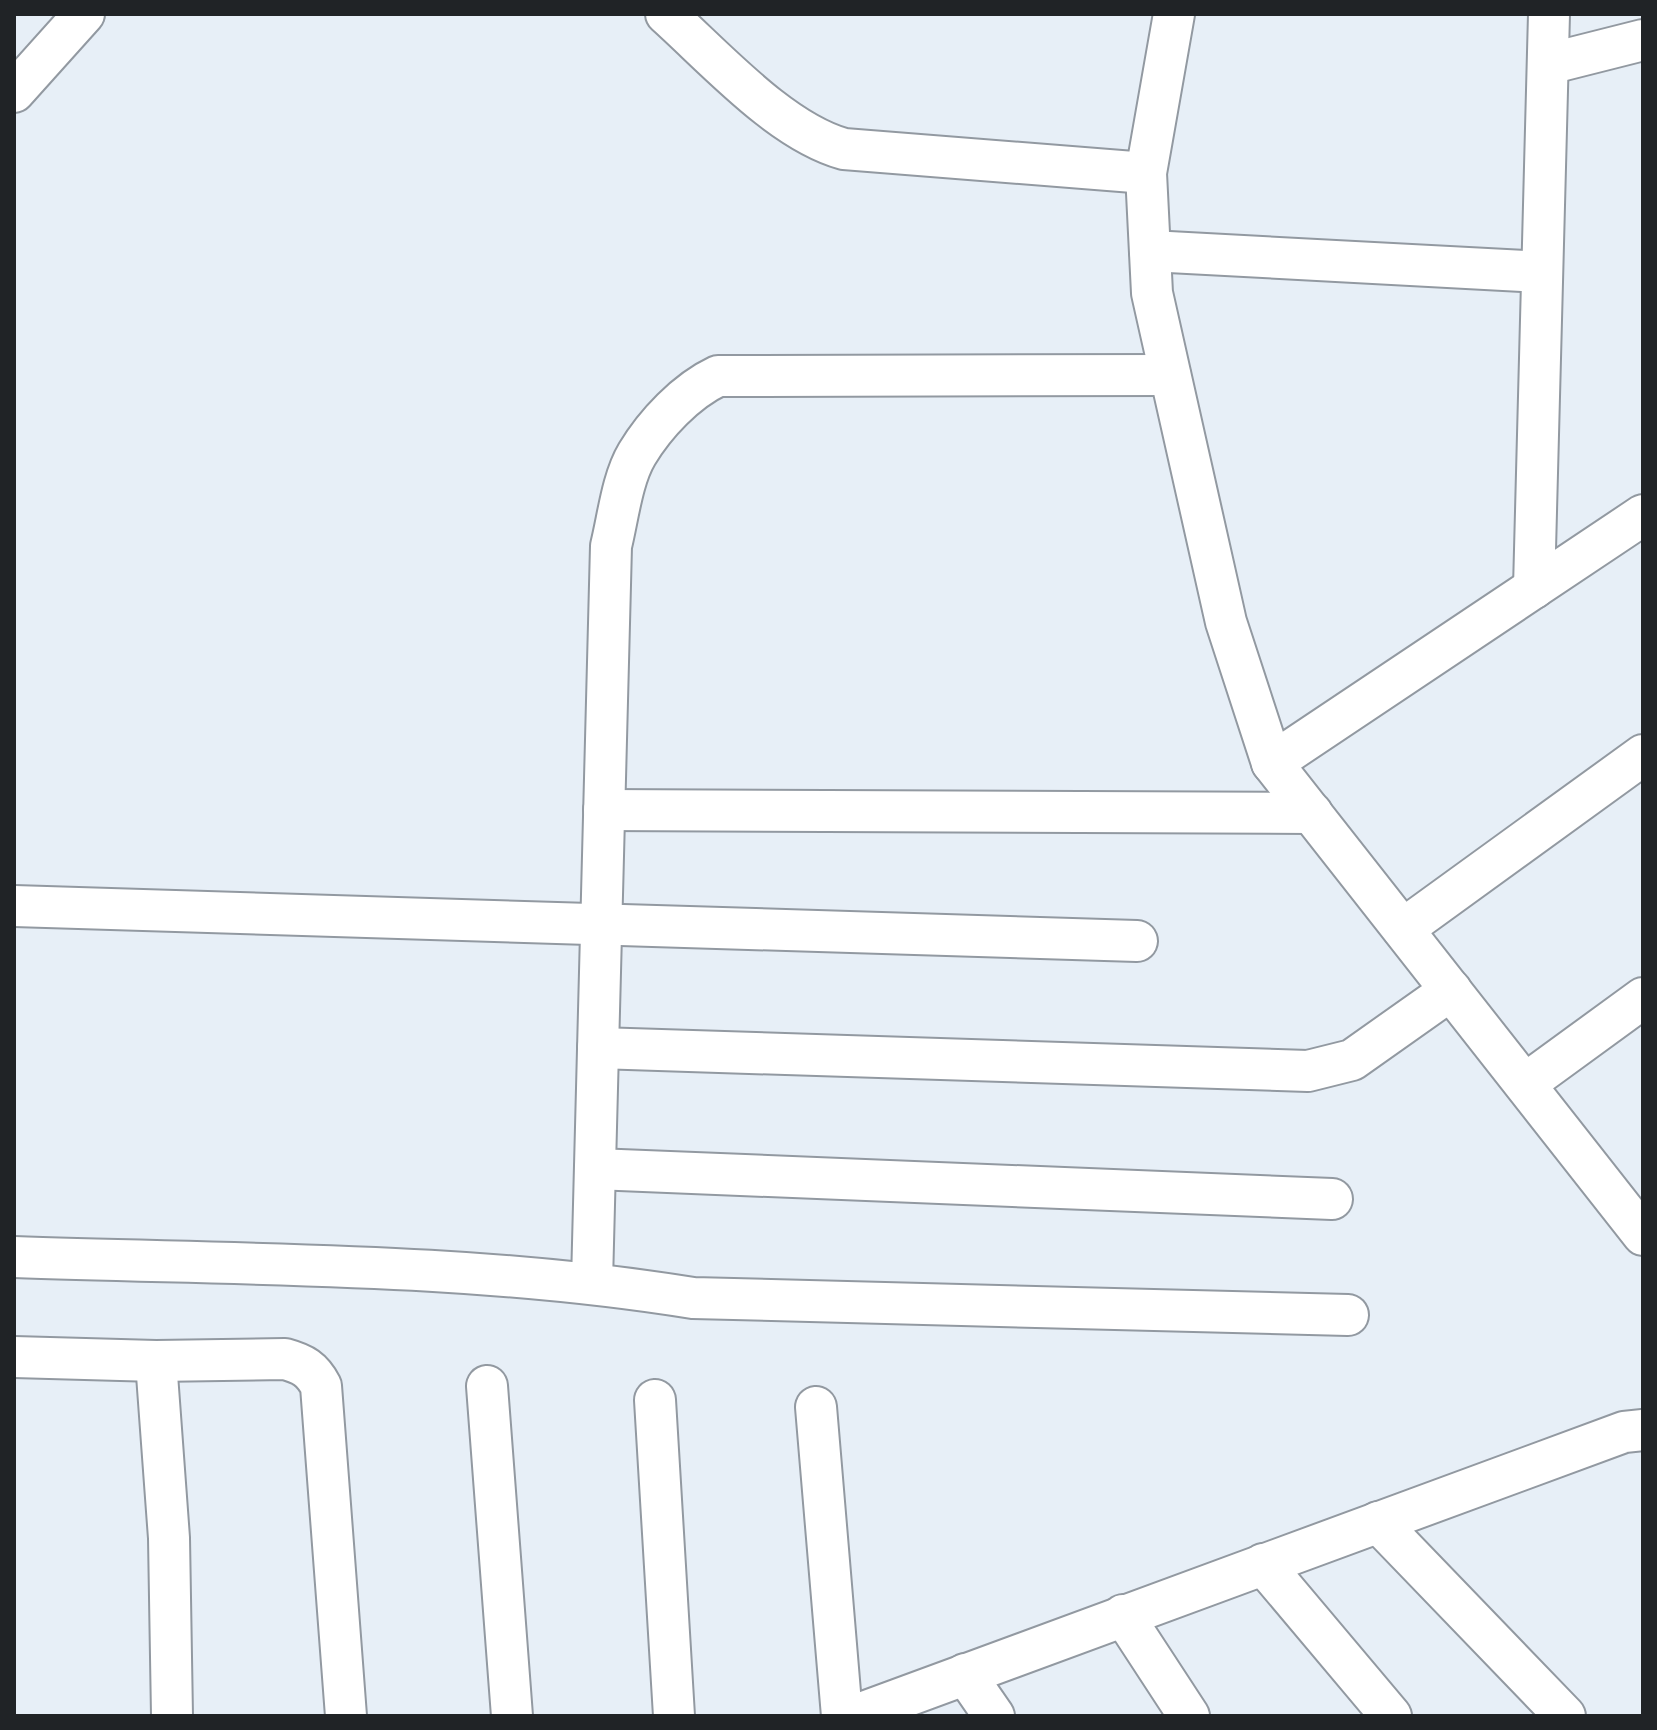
<svg xmlns="http://www.w3.org/2000/svg" width="1657" height="1730" font-family="Rubik,sans-serif">
  <style>
    .lines { fill: none; stroke-linecap: round; stroke-linejoin: round }
    .street-casing { stroke: #9299a1; stroke-width: 44 }
    .street { stroke: #fff; stroke-width: 40 }
  </style>
  <rect width="100%" height="100%" fill="#e7eff7"/>
  <g class="lines">
    <defs>
      <g id="street">
        <path d="M666 14C716 59 780 131 844 149L1146 173"/>
        <polyline points="1174,14 1146,173 1152,293 1226,622 1272,763 1643,1235"/>
        <polyline points="1548,64 1643,40"/>
        <polyline points="14,92 84,14"/>
        <polyline points="1150,251 1542,272"/>
        <polyline points="1534,588 1549,14"/>
        <polyline points="1272,763 1643,515"/>
        <polyline points="604,810 1312,813"/>
        <polyline points="14,906 1137,941"/>
        <polyline points="1403,929 1643,755"/>
        <polyline points="598,1048 1308,1071 1352,1060 1451,990"/>
        <polyline points="1525,1084 1643,998"/>
        <polyline points="595,1169 1332,1199"/>
        <path d="M14 1257C240 1265 470 1262 693 1298L1348 1315"/>
        <path d="M592 1282 611 546C618 518 622 479 637 454 655 424 686 391 718 376L1170 375"/>
        <path d="M14 1357 156 1361 285 1359C303 1364 312 1369 321 1386L346 1716"/>
        <polyline points="156,1361 169,1538 172,1716"/>
        <polyline points="487,1386 512,1716"/>
        <polyline points="655,1400 674,1716"/>
        <polyline points="816,1407 842,1716"/>
        <polyline points="1378,1522 1565,1716"/>
        <polyline points="1263,1564 1391,1716"/>
        <polyline points="1123,1615 1189,1716"/>
        <polyline points="965,1674 994,1716"/>
        <polyline points="853,1716 1624,1432 1643,1430"/>
      </g>
    </defs>
    <use href="#street" class="street-casing"/>
    <use href="#street" class="street"/>
  </g>
  <rect width="1657" height="1730" fill="none" stroke="#202326" stroke-width="32"/>
</svg>
